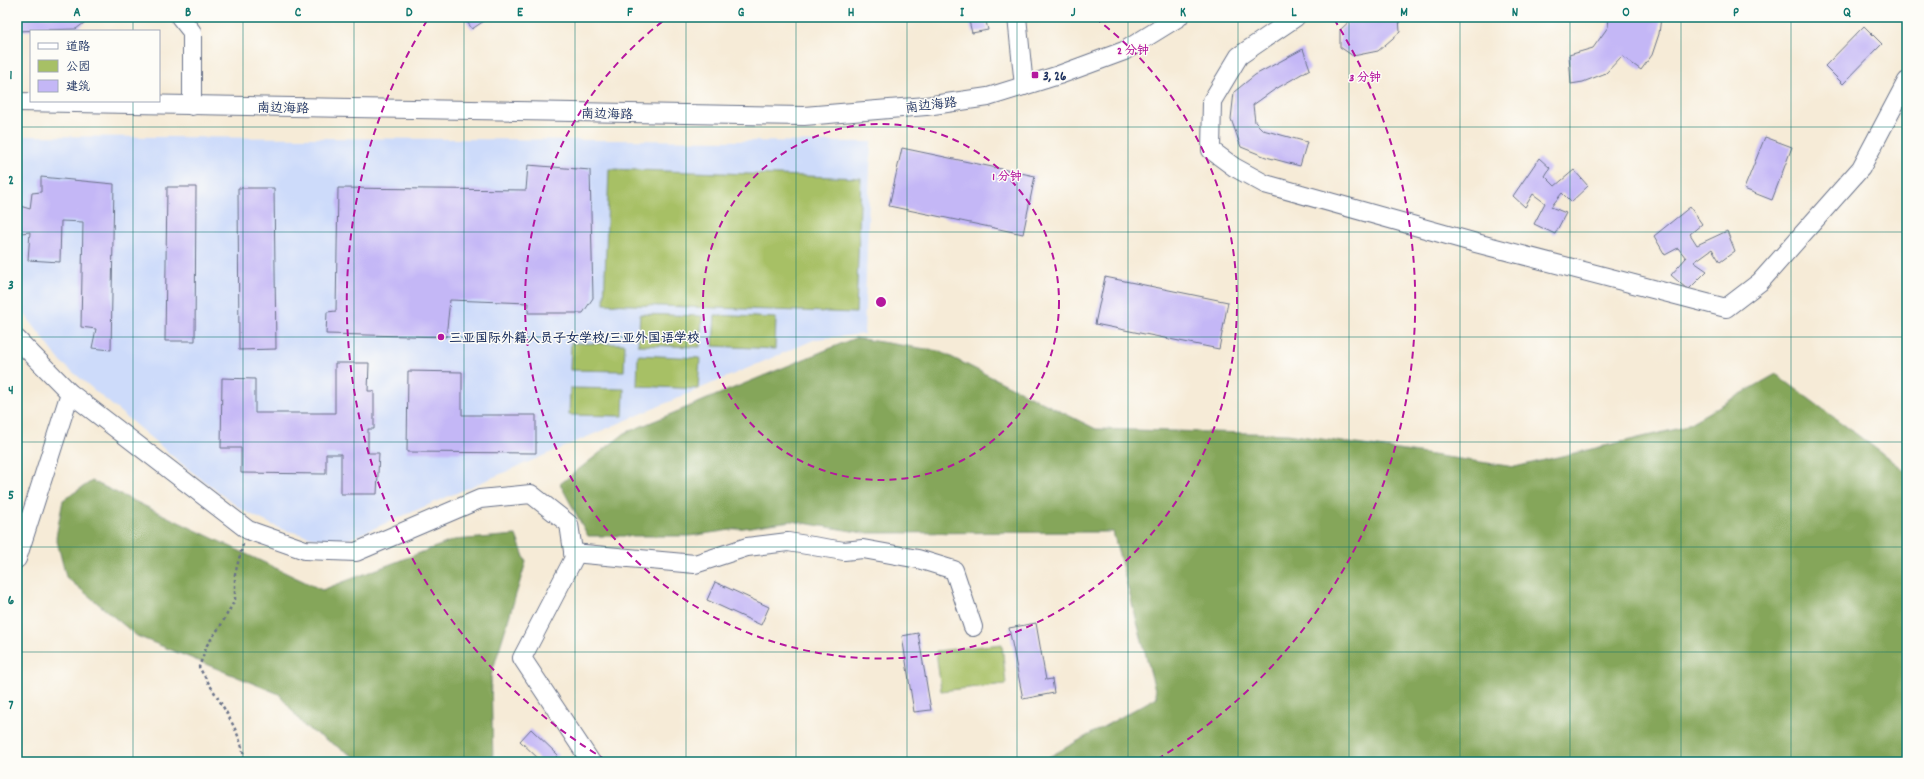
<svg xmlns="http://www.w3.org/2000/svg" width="1924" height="779" font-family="Dekko,'LXGW WenKai TC',sans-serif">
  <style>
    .built { fill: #cddbfa }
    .green { fill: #a7c065; stroke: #617862 }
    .forest { fill: #85a65a; stroke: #506a5c }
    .building { fill: #c4b7f6 }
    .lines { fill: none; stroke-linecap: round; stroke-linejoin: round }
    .minor-casing { stroke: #687188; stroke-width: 20 }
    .path { stroke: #687188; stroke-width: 2.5; stroke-dasharray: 3 3; stroke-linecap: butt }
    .minor { stroke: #fff; stroke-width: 18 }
    .grid { fill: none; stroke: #0f766e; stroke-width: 1; stroke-opacity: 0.55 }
    .ring { fill: none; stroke: #b5179e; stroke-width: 2; stroke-dasharray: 7 5 }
    .poi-dot { fill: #b5179e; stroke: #fdfcf7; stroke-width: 1.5 }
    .labels { text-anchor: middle; stroke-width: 3; stroke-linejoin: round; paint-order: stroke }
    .poi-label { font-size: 13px; font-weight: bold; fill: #1b2f5e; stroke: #fdfcf7; text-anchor: start }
    .street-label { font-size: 13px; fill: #1b2f5e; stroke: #fdfcf7 }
    .centre { fill: #b5179e; stroke: #fdfcf7; stroke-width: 2 }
    .ring-label { font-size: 12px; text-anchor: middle; font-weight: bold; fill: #b5179e; stroke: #fdfcf7; stroke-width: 3; stroke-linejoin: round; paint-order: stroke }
    .neatline { fill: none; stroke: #0f766e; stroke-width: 1.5 }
    .grid-label { font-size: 13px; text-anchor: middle; font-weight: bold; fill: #0f766e }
  </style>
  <rect width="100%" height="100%" fill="#fdfcf7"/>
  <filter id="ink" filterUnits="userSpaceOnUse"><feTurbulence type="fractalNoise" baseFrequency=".025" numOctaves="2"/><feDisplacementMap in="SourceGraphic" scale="8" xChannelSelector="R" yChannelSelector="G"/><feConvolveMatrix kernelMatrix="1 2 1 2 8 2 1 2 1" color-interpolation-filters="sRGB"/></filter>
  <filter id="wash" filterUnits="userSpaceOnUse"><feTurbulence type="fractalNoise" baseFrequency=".012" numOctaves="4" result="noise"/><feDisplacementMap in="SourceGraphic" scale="16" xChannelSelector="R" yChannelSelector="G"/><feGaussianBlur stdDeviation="0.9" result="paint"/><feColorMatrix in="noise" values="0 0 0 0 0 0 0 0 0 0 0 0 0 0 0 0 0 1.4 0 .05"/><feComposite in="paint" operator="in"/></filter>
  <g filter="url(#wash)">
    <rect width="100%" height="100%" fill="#f6ebd7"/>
    <polygon class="built" points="17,136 871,142 864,334 816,339 349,539 323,540 281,529 242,510 183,465 61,362 17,304"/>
    <g class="green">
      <polygon points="609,169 861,178 856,313 604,304"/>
      <polygon points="640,314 702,316 700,347 638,345"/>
      <polygon points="715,315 776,318 775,349 713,346"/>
      <polygon points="571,343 625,344 624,371 570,370"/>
      <polygon points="638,355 700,358 698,389 637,386"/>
      <polygon points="570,388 624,389 623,416 569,415"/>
      <polygon points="1002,644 1006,684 941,691 936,651"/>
    </g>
    <g class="forest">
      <polygon points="855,338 939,351 1096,429 1287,434 1515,467 1681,428 1776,374 1907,472 1907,762 1040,762 1157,697 1113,532 864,533 791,521 690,536 588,536 560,484 625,433"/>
      <polygon points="92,481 322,590 454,540 516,535 526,562 491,676 493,762 363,762 305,727 279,694 137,636 66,577 56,537 63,500"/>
    </g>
    <g id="blocks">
      <g class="building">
        <polygon points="17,17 92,17 76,29 17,31"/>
        <polygon points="464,17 490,17 472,29"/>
        <polygon points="968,17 985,17 988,30 972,33"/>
        <polygon points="1354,17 1399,17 1400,32 1378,51 1353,56 1340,47 1340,30"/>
        <polygon points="1609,17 1661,17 1659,34 1652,55 1641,70 1622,56 1606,73 1583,82 1571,84 1569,55 1593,48 1608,27"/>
        <polygon points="1864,26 1882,44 1843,84 1825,66"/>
        <polygon points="1303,49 1310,69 1274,90 1253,105 1255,122 1263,130 1307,142 1300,166 1266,157 1241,147 1231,119 1234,92 1255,75"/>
        <polygon points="1765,137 1792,147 1772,200 1744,189"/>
        <polygon points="902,148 1035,176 1023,234 889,206"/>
        <polygon points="1539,158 1550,168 1545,176 1555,186 1574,170 1588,186 1571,202 1562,193 1551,207 1566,213 1555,234 1534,224 1545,203 1533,194 1525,207 1513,196"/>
        <polygon points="528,165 590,170 593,298 583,313 528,313 529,303 450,300 446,337 326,334 327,312 336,311 338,188 526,190"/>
        <polygon points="41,177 114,184 111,350 92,348 96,329 81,327 83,222 61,221 60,262 28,260 30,232 21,233 20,206 30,209 32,193 41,192"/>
        <polygon points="167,187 196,187 195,341 165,341"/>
        <polygon points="238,188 274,188 276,349 239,350"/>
        <polygon points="1690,207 1702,224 1690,234 1697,245 1727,231 1735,251 1720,262 1712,249 1694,262 1707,271 1688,290 1671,275 1686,258 1678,248 1665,255 1654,236"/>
        <polygon points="1105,277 1228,302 1219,349 1095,324"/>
        <polygon points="335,363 369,363 368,391 374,391 374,429 368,429 368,453 379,453 377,494 341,494 341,454 326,454 326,474 241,473 241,448 221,448 222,378 255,379 255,413 335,413"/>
        <polygon points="408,371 462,372 462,415 536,415 536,453 407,452"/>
        <polygon points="715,582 769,607 761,625 707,600"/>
        <polygon points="1036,623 1046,680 1052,679 1054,693 1023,699 1009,628"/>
        <polygon points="918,633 931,710 914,712 902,636"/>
        <polygon points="531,729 558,755 551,762 542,762 520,741"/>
      </g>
    </g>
  </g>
  <g filter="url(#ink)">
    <use href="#blocks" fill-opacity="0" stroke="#687188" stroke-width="1"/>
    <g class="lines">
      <defs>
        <g id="minor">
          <polyline points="180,17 192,32 192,106"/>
          <polyline points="1017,17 1024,86"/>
          <polyline points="1296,17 1239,56 1212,101 1211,150 1234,167 1265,184 1476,243 1726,308 1760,282 1861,168 1907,81"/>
          <polyline points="17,102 804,116 926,106 988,97 1059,75 1124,51 1179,17"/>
          <polyline points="17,339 70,393 248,530 305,550 356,552 480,499 531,494 569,524 574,558 522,658 591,762"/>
          <polyline points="573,553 695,564 747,547 788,542 844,551 863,549 918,559 954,570 973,627"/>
          <polyline points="17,559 70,393"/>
        </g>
      </defs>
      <use href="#minor" class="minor-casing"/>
      <path class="path" d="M243 544 235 574V600L221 625 207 645 199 667C213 692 245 735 244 762"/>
      <use href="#minor" class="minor"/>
    </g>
  </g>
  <path class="grid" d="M133 17V31M243 17V762M354 17V762M464 17V762M575 17V762M686 17V762M796 17V762M907 17V762M1017 17V762M1128 17V762M1238 17V762M1349 17V762M1460 17V762M1570 17V762M1681 17V762M1791 17V762M133 101V762M17 127H1907M17 232H1907M17 337H1907M17 442H1907M17 547H1907M17 652H1907"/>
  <g class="ring">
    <circle cx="881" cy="302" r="178"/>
    <path d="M1095 18A356 356 0 1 1 667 18"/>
    <path d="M606 760A534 534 0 0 1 428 19M1334 19A534 534 0 0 1 1156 760"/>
  </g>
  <g class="poi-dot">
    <rect x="1031" y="71" width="8" height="8" rx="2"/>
    <circle cx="441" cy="337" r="4"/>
  </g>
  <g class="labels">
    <g class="poi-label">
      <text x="1043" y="80">3, 26</text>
      <text x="449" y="342">三亚国际外籍人员子女学校/三亚外国语学校</text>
    </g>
    <g class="street-label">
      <text transform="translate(931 104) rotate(-7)" y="5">南边海路</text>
      <text transform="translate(283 107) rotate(1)" y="5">南边海路</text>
      <text transform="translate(607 113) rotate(1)" y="5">南边海路</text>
    </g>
  </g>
  <circle cx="881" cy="302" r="6" class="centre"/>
  <g class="ring-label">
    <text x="1133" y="54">2 分钟</text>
    <text x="1365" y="81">3 分钟</text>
    <text x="1007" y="180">1 分钟</text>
  </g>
  <rect width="1924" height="779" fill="none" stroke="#fdfcf7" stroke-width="44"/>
  <rect x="30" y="30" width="130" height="72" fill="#fdfcf7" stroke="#a3aaba"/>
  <rect x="38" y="43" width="20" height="6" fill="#ffffff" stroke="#a3aaba"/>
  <text x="66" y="50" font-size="12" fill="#1b2f5e">道路</text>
  <rect x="38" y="60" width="20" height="12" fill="#a7c065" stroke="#a3aaba"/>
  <text x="66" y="70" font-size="12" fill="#1b2f5e">公园</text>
  <rect x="38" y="80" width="20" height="12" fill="#c4b7f6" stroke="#a3aaba"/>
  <text x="66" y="90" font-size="12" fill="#1b2f5e">建筑</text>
  <rect x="22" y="22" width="1880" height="735" class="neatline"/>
  <g class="grid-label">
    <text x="77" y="16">A</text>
    <text x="188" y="16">B</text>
    <text x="298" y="16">C</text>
    <text x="409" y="16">D</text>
    <text x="520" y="16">E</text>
    <text x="630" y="16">F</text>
    <text x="741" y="16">G</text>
    <text x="851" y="16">H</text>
    <text x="962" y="16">I</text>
    <text x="1073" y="16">J</text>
    <text x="1183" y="16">K</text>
    <text x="1294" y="16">L</text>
    <text x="1404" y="16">M</text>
    <text x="1515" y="16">N</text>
    <text x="1626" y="16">O</text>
    <text x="1736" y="16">P</text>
    <text x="1847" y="16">Q</text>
    <text x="11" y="79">1</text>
    <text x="11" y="184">2</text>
    <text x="11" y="289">3</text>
    <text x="11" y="394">4</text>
    <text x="11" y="499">5</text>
    <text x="11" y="604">6</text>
    <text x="11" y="709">7</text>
  </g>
</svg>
